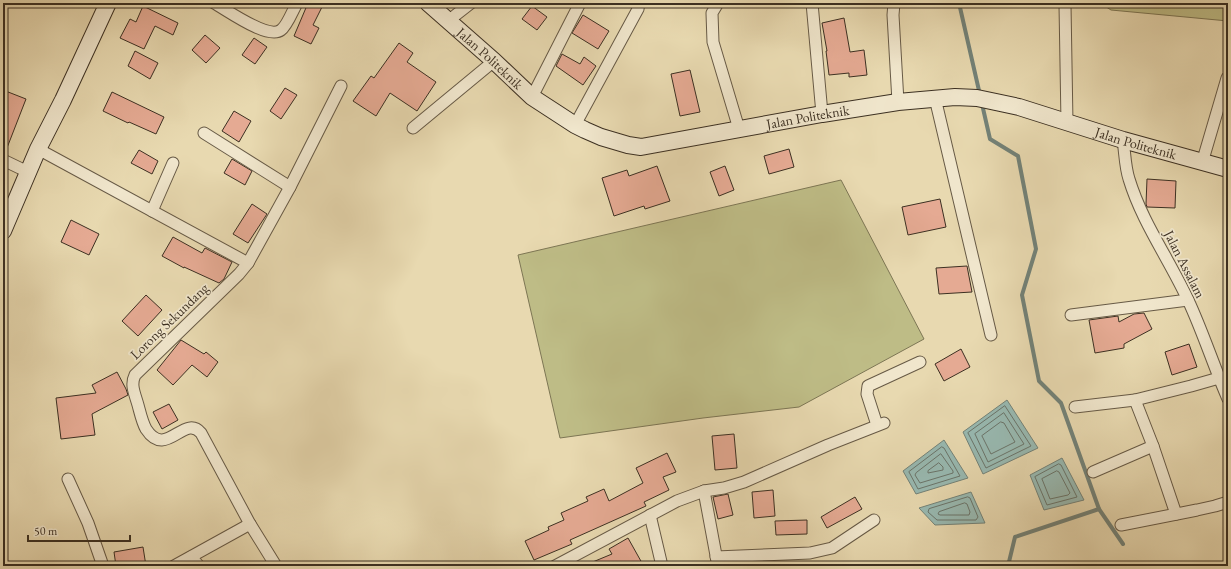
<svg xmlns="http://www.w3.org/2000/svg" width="1231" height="569" font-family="'EB Garamond',serif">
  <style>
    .green { fill: #bebc86; stroke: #7d7654 }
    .water { fill: #98b9b1; stroke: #738278 }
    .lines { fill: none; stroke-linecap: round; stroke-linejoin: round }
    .shore { stroke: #6a746a; stroke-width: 1 }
    .stream { stroke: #738278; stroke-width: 4 }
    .building { fill: #e5aa93; stroke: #3c3022 }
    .street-casing { stroke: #675a46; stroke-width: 13 }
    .secondary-casing { stroke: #3c3022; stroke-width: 18 }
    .street { stroke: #f0e6cc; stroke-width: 11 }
    .secondary { stroke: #f0e6cc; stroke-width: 16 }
    .labels { text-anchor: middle; stroke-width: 3.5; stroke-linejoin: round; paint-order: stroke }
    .street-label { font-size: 14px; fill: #3c3022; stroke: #f0e6cc }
  </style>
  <rect width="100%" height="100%" fill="#e8d9b0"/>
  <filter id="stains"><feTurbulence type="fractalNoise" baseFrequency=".005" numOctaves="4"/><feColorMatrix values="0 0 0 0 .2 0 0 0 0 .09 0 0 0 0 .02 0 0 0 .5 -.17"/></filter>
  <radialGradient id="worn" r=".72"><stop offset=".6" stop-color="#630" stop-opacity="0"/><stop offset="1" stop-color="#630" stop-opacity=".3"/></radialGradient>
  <g class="green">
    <polygon points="1100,3 1228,3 1228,21 1111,10"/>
    <polygon points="841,180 924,339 799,407 703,418 560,438 518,255"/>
  </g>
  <g class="water">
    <polygon points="1007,400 1038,448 983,474 963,432"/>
    <polygon points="944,440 968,478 916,494 903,471"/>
    <polygon points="1062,458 1084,500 1044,510 1030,475"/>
    <polygon points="971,492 985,523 935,525 919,508"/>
  </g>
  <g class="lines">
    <g class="shore">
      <polygon points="1005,406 1031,446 986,468 968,433"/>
      <polygon points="1004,413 1024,444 988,462 975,434"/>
      <polygon points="1001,422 1004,423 1015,442 991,454 982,436"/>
      <polygon points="942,447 944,448 960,476 918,489 909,472"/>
      <polygon points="941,454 953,471 953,473 920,483 915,475 916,473"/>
      <polygon points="939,463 943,467 943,470 928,473 928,471"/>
      <polygon points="1059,464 1061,465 1077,497 1047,505 1035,477"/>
      <polygon points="1057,471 1059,472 1070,493 1068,495 1050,499 1042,479"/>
      <polygon points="968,497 970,498 978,517 976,520 937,520 928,512 929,509"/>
      <polygon points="965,503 967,504 970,512 969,515 940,515 938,514 939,512"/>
    </g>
    <g class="stream">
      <polyline points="959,3 980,95"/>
      <polyline points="982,104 990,139 1018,156 1036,249 1022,295 1039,381 1061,403 1099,509 1123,544"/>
      <polyline points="1008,566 1015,537 1099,509"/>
    </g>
  </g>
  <g class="building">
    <polygon points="308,3 324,3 313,25 319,28 311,44 294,36"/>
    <polygon points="143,6 178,23 173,35 155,26 144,49 120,38 130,19 136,22"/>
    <polygon points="532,6 547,17 537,30 522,19"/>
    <polygon points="583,15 609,31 598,49 572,33"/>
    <polygon points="844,18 850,52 864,50 867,75 849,77 849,73 829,75 826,51 827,51 822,23"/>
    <polygon points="205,35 220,48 206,63 192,50"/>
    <polygon points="254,38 267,47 255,64 242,55"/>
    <polygon points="399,43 413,53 407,62 436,82 417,111 390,93 376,116 353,101 371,76 374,78"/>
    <polygon points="135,51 158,63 150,79 128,66"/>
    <polygon points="562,54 580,64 584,57 596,66 583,85 556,66"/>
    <polygon points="690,70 700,112 680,116 671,74"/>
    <polygon points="285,88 297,95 281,119 270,111"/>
    <polygon points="3,90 26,99 5,153 3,153"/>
    <polygon points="112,92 164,117 156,134 129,122 128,123 103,111"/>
    <polygon points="234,111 251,121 239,142 222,131"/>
    <polygon points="789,149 794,167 769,174 764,156"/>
    <polygon points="139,150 158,161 152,174 131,163"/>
    <polygon points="232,159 252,171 245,185 224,173"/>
    <polygon points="657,166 670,201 645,209 644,206 614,216 602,178 627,170 629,176"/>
    <polygon points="725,166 734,190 719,196 710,172"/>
    <polygon points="1147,179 1176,181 1175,208 1147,207 1146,204"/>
    <polygon points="940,199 946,227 908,235 902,207"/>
    <polygon points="252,204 267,214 248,243 233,234"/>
    <polygon points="71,220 99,234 89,255 61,242"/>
    <polygon points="173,237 202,253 205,248 232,262 224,279 219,283 184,267 184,268 162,256"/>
    <polygon points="967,266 972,292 939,294 936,268"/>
    <polygon points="146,295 162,310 138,336 122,321"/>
    <polygon points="1144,313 1152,329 1124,344 1124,348 1095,353 1089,320 1118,316 1119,322 1134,314"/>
    <polygon points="181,340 204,354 206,352 218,362 207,377 192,365 173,385 157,370"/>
    <polygon points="1189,344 1197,367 1172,375 1165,352"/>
    <polygon points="961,349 970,367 944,381 935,364"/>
    <polygon points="117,372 126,389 128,395 92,414 95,435 61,439 56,398 96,393 92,385"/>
    <polygon points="169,404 178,420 162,429 153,412"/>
    <polygon points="734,434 737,468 715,470 712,436"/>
    <polygon points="667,453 676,472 663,477 669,490 644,502 646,506 570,540 572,544 534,560 525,541 549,530 548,527 564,520 561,513 588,501 586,497 604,489 609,501 643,483 636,468"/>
    <polygon points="773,490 775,516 754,518 752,492"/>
    <polygon points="728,494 733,515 718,519 713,497"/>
    <polygon points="855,497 862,509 827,528 821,517"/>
    <polygon points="807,520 807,534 776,535 775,521"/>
    <polygon points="628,538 642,563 636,566 583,566 612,554 609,549"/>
    <polygon points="143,547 146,566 116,566 114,552"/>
  </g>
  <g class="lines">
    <defs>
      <g id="street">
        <path d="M214 3C227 10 268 40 281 30 287 26 293 10 297 3"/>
        <polyline points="718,3 712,13 713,42 739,129"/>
        <polyline points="812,3 822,114"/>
        <polyline points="894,3 893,15 898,102"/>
        <polyline points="1065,5 1067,123"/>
        <polyline points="448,21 471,3"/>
        <polyline points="532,97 580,3"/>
        <polyline points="935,98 991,335"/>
        <polyline points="575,125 638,9 639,3"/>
        <polyline points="413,128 494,61"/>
        <polyline points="204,133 290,187"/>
        <path d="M1123 140C1125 153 1125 167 1129 179 1142 222 1169 259 1188 300 1203 332 1214 367 1228 399"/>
        <polyline points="38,149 248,263"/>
        <polyline points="3,160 28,172"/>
        <polyline points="1202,163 1227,78"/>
        <polyline points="152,211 173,163"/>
        <polyline points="1071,315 1188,300"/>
        <polyline points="1135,400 1153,446 1176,514"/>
        <polyline points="1075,407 1135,400 1191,386 1219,378"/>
        <polyline points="877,425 867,394 868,386 920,362"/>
        <polyline points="1093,472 1153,446"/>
        <polyline points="68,479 88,523 103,566"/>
        <polyline points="704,491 718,566"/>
        <polyline points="650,515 662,566"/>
        <polyline points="1121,525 1197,510 1215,506 1228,502"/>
        <polyline points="191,557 199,566"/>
        <polyline points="716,557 810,553 832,548 874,520"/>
        <polyline points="174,566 250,524"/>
        <path d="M276 566 250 524 201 433C184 413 166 460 146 429 142 422 140 412 138 405 135 394 130 385 135 375L239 274 248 263 290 187 341 86"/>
        <polyline points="555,566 677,501 704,491 724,488 744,482 828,445 884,423"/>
      </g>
      <g id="secondary">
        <path id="s1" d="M428 3 494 61 532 97 575 125 585 130 601 137 628 145 641 147 652 145 822 114 898 102 955 97 977 98 1019 107 1123 140 1228 169"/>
        <polyline points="3,231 38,149 63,100 108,3"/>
      </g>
    </defs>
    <use href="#street" class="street-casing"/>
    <use href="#secondary" class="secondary-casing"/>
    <use href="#street" class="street"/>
    <use href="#secondary" class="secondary"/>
  </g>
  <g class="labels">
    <g class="street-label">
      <text dy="5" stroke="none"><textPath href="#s1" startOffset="83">Jalan Politeknik</textPath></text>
      <text dy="5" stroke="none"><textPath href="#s1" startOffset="431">Jalan Politeknik</textPath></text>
      <text dy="5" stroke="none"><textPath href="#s1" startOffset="767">Jalan Politeknik</textPath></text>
      <text transform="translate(1185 264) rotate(63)" y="5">Jalan Assalam</text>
      <text transform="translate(169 321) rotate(-44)" y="5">Lorong Sekundang</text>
    </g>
  </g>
  <rect width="1231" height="569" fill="none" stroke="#e8d9b0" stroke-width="16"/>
  <rect x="4" y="4" width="1223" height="561" fill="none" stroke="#3c3022" stroke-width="2"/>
  <rect x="8" y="8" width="1215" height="553" fill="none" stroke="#3c3022"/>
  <path d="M28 535v6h102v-6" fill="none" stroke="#3c3022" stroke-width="2"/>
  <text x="34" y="535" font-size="12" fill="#3c3022" stroke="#f0e6cc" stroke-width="3" paint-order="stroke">50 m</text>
  <rect width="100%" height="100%" filter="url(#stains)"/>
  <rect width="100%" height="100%" fill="url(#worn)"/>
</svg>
